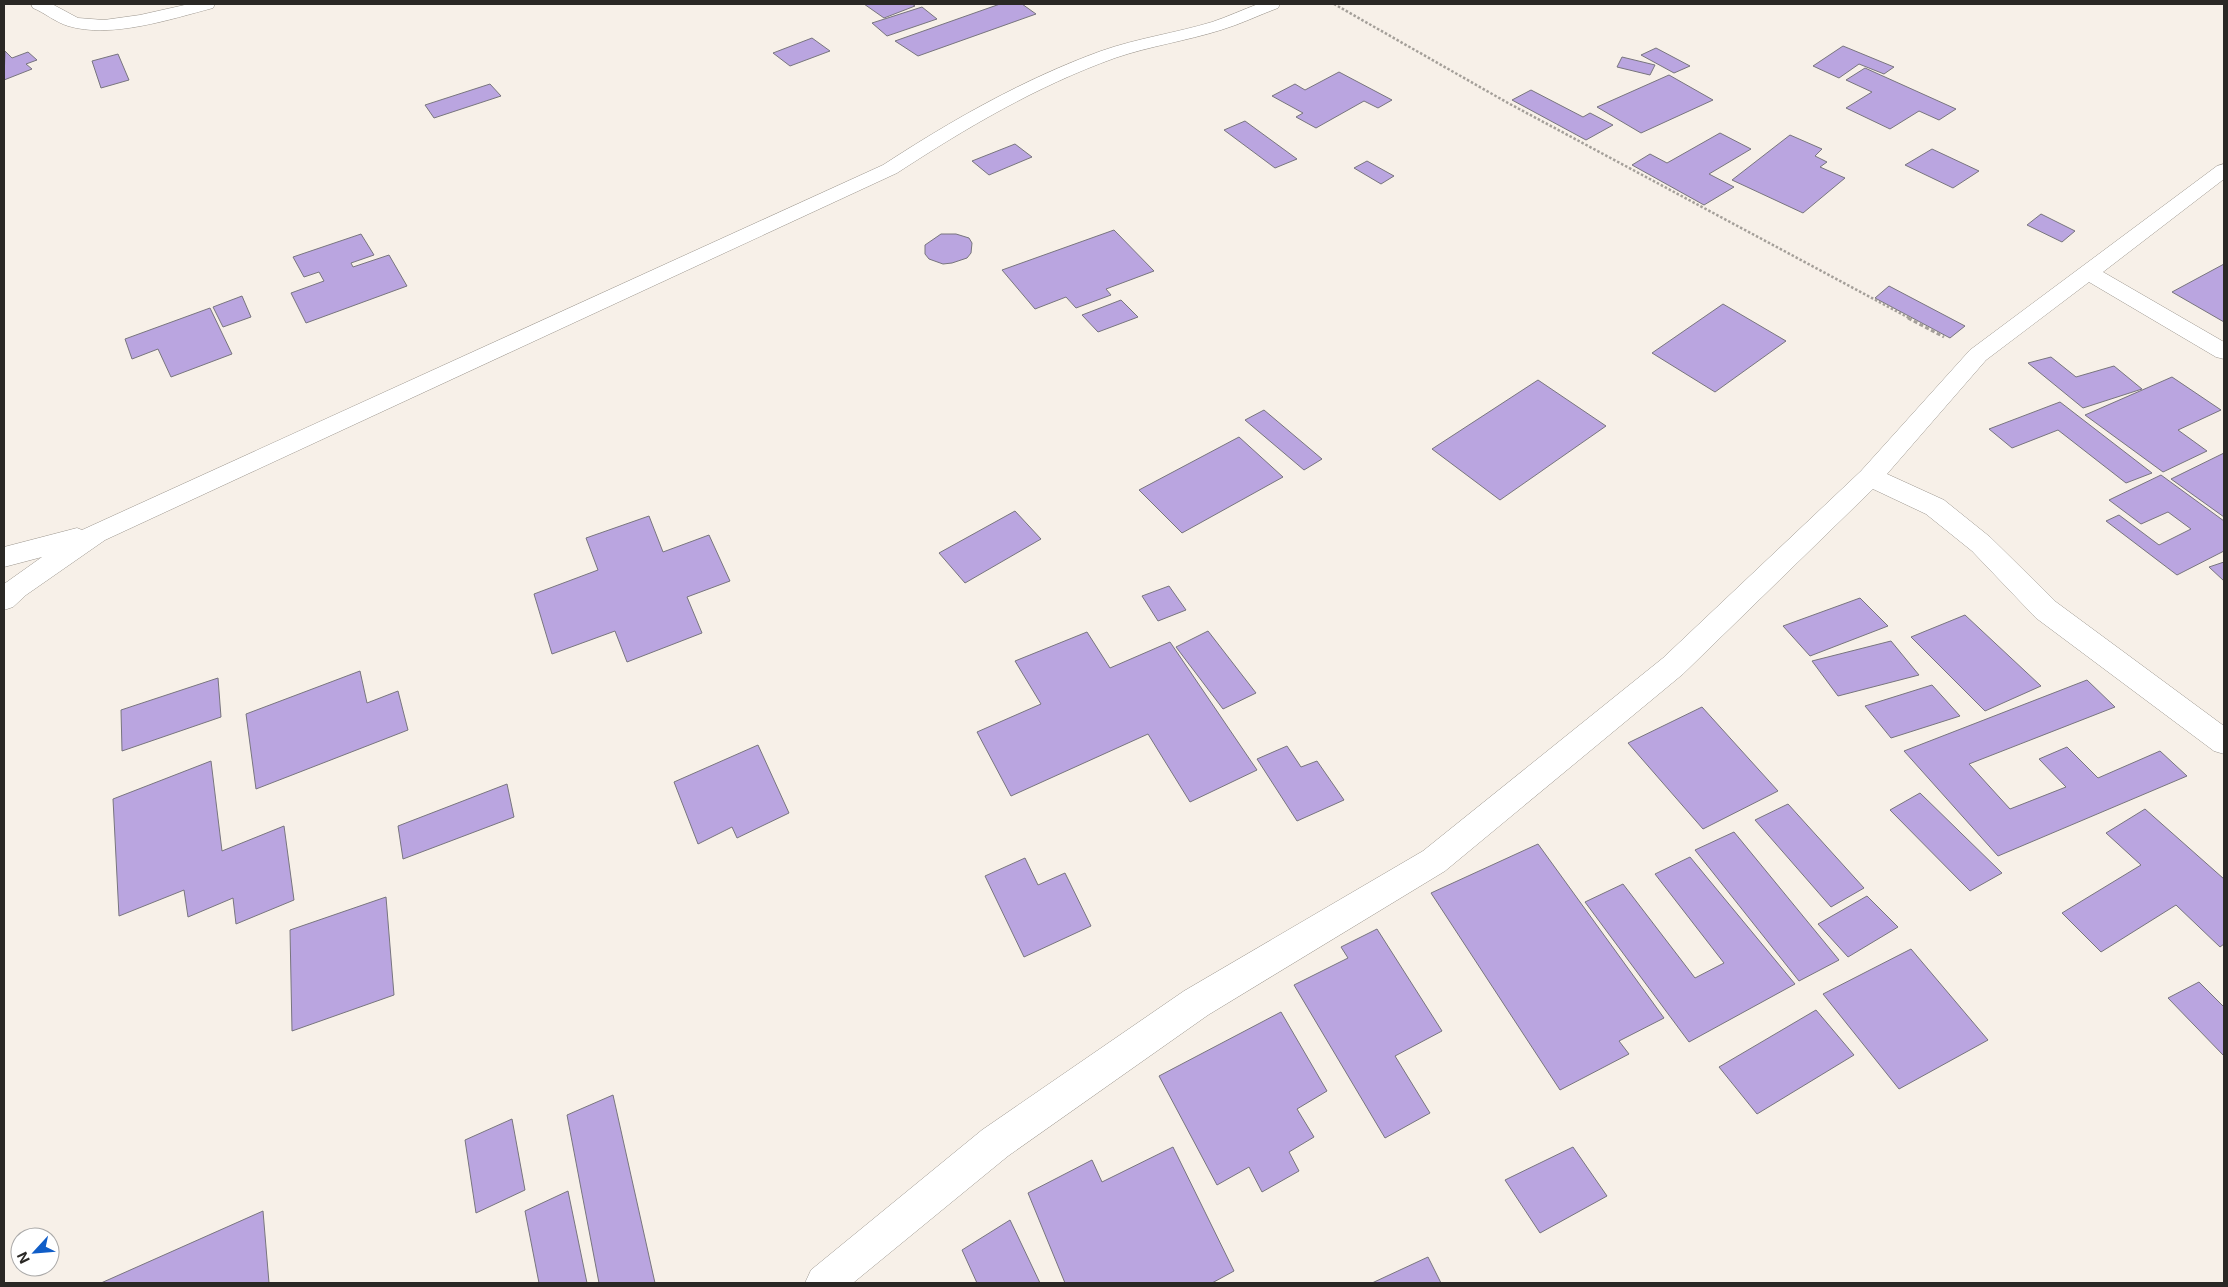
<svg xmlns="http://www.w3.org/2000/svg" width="2228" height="1287" font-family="Inter,sans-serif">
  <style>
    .building { fill: #baa5e0; stroke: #78757e }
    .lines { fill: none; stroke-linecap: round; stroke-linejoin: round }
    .minor-casing { stroke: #9c968e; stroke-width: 1 }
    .path-far1 { stroke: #a49f99; stroke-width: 2.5; stroke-dasharray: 2.5 2; stroke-linecap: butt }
    .path { stroke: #a49f99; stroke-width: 3; stroke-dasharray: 4 2.5; stroke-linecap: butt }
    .minor { fill: #fff; fill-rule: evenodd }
  </style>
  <rect width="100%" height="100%" fill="#f7f0e8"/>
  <g class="building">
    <polygon points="864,4 912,4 915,6 884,18"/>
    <polygon points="1000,4 1022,4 1036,14 918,56 895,41"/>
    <polygon points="922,7 937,19 887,36 872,23"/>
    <polygon points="812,38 830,51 790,66 773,53"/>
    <polygon points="1843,46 1894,67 1884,74 1859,64 1839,78 1813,66"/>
    <polygon points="1656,48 1690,66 1674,73 1641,55"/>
    <polygon points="5,51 12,58 28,52 37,60 26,64 32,69 4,80"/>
    <polygon points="118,54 129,80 101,88 92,61"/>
    <polygon points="1622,57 1655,65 1650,75 1617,67"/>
    <polygon points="1865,68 1956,109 1939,120 1919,111 1890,129 1846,108 1872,92 1846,80"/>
    <polygon points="1339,72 1392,100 1378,108 1364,101 1316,128 1296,117 1303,113 1272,96 1295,84 1305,90"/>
    <polygon points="1669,75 1713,100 1641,133 1597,107"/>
    <polygon points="490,84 501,96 434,118 425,105"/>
    <polygon points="1531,90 1583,117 1590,113 1613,125 1586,140 1512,100"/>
    <polygon points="1245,121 1297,159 1275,168 1224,130"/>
    <polygon points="1720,133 1751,149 1709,174 1734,187 1704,205 1632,165 1650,154 1667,163"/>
    <polygon points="1790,135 1822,149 1815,156 1827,162 1820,167 1845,178 1803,213 1732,180"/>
    <polygon points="1015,144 1032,157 989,175 972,161"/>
    <polygon points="1932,149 1979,171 1953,188 1905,165"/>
    <polygon points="1367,161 1394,176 1381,184 1354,168"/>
    <polygon points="2041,214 2075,231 2062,242 2027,225"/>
    <polygon points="1114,230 1154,271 1106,289 1111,295 1076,308 1066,297 1035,309 1002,270"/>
    <polygon points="361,234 374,255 351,263 353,267 389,255 407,286 306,323 291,293 324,281 319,272 304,277 293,257"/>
    <polygon points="941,234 956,234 969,238 972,243 971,253 967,258 952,263 943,264 929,259 925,254 925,245"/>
    <polygon points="2224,264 2224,322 2172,292"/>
    <polygon points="1889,286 1965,326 1950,338 1875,298"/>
    <polygon points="242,296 251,317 223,327 213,307"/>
    <polygon points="1121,300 1138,317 1098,332 1082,315"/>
    <polygon points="1723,304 1786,341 1715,392 1652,353"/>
    <polygon points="210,308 232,354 171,377 158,349 132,359 125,339"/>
    <polygon points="2051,357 2076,377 2114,366 2142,389 2083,408 2028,363"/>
    <polygon points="2172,377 2221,410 2178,430 2207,451 2163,472 2085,415"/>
    <polygon points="1538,380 1606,426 1500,500 1432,449"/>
    <polygon points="2060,402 2152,473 2126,483 2058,430 2012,448 1989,429"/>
    <polygon points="1264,410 1322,459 1304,470 1245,420"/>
    <polygon points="1239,437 1283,477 1182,533 1139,490"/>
    <polygon points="2224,453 2224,517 2171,479"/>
    <polygon points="2161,475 2224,521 2224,551 2177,575 2106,521 2119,515 2159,545 2191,529 2168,512 2141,524 2109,500"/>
    <polygon points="1015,511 1041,539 965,583 939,553"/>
    <polygon points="649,516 663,552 709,535 730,581 687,597 702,633 627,662 615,631 552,654 534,594 598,570 586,538"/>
    <polygon points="2224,562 2224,581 2209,567"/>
    <polygon points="1169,586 1186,610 1158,621 1142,596"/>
    <polygon points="1860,598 1888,626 1810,656 1783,626"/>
    <polygon points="1965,615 2041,686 1985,711 1911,637"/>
    <polygon points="1208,631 1256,693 1223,709 1176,647"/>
    <polygon points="1087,632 1110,668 1170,642 1257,770 1190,802 1148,734 1011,796 977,732 1041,704 1015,661"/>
    <polygon points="1891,641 1919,675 1838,696 1812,661"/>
    <polygon points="360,671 367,703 398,691 408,730 256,789 246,714"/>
    <polygon points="218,678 221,717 122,751 121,710"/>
    <polygon points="2087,680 2115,707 1969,764 2010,809 2066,787 2039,759 2067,747 2098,778 2160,751 2187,776 1998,856 1904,751"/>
    <polygon points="1932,685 1960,716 1891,738 1865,706"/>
    <polygon points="1702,707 1778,791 1703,829 1628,743"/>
    <polygon points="758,745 789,813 737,838 732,827 698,844 674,782"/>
    <polygon points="1287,746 1301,767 1317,761 1344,800 1297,821 1257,759"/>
    <polygon points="211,761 222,851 284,826 294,900 236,924 233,898 188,917 184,890 119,916 113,799"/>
    <polygon points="507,784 514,817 403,859 398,826"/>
    <polygon points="1920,793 2002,873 1970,891 1890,810"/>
    <polygon points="1788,804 1864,888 1831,907 1755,820"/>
    <polygon points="2145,809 2224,879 2224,944 2220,947 2176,905 2101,952 2062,913 2141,865 2106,833"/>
    <polygon points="1734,832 1839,960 1799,981 1695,850"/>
    <polygon points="1538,844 1664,1018 1619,1041 1629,1054 1560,1090 1431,893"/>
    <polygon points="1690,857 1795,984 1689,1042 1585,902 1623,884 1695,978 1724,963 1655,874"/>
    <polygon points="1025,858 1038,885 1065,873 1091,926 1024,957 985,876"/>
    <polygon points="1867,896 1898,927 1848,957 1818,924"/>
    <polygon points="386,897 394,995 292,1031 290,930"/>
    <polygon points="1377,929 1442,1031 1395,1056 1430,1113 1385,1138 1294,985 1348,958 1341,947"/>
    <polygon points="1911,949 1988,1040 1899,1089 1823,994"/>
    <polygon points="2199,982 2224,1007 2224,1056 2168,998"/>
    <polygon points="1816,1010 1854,1055 1757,1114 1719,1067"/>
    <polygon points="1281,1012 1327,1091 1297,1109 1314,1137 1289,1152 1299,1171 1262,1192 1249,1167 1217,1185 1159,1076"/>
    <polygon points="613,1095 655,1283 599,1283 567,1115"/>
    <polygon points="512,1119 525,1190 476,1213 465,1140"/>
    <polygon points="1173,1147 1234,1271 1212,1283 1065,1283 1028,1193 1092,1160 1102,1182"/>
    <polygon points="1573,1147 1607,1196 1540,1233 1505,1180"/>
    <polygon points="568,1191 587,1283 539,1283 525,1211"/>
    <polygon points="263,1211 269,1283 101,1283"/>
    <polygon points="1010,1220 1040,1283 977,1283 962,1250"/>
    <polygon points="1428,1257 1441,1283 1372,1283"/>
  </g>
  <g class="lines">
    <defs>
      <g id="minor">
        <path d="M31 4H52L78 18 104 20 140 15 189 4H215L213 8C171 19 111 39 68 26 55 22 45 13 33 8Z"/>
        <path d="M1258 4H1280L1278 8C1259 15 1241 24 1221 30 1186 41 1150 46 1115 58 1037 86 966 128 897 173L105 540 26 595 13 607 4 610V584L42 557 4 567V547L77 528 82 530 883 165C952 120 1024 79 1101 51 1138 38 1176 33 1212 22 1227 17 1242 10 1258 4Z"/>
        <polygon points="2224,164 2224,179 2103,272 2224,342 2224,359 2216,357 2089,282 1986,360 1887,474 1944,500 1990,537 2056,602 2224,726 2224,754 2214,751 2036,618 1972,551 1926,514 1873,489 1683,674 1445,871 1208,1015 1008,1156 853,1283 805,1283 811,1270 982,1130 1184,991 1423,851 1663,658 1861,471 1970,350 2217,166"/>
      </g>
    </defs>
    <use href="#minor" class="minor-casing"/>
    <polyline class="path-far1" points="1334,4 1508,103 1911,319"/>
    <polyline class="path" points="1908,318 1944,337"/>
    <use href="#minor" class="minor"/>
  </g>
  <rect width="2228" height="1287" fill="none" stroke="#2a2825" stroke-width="10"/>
  <g transform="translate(35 1252) rotate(244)"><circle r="24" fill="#ffffff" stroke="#aaa9a8"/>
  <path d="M0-4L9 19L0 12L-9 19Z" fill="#105dc7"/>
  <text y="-8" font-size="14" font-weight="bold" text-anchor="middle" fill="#2a2825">N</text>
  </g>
</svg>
